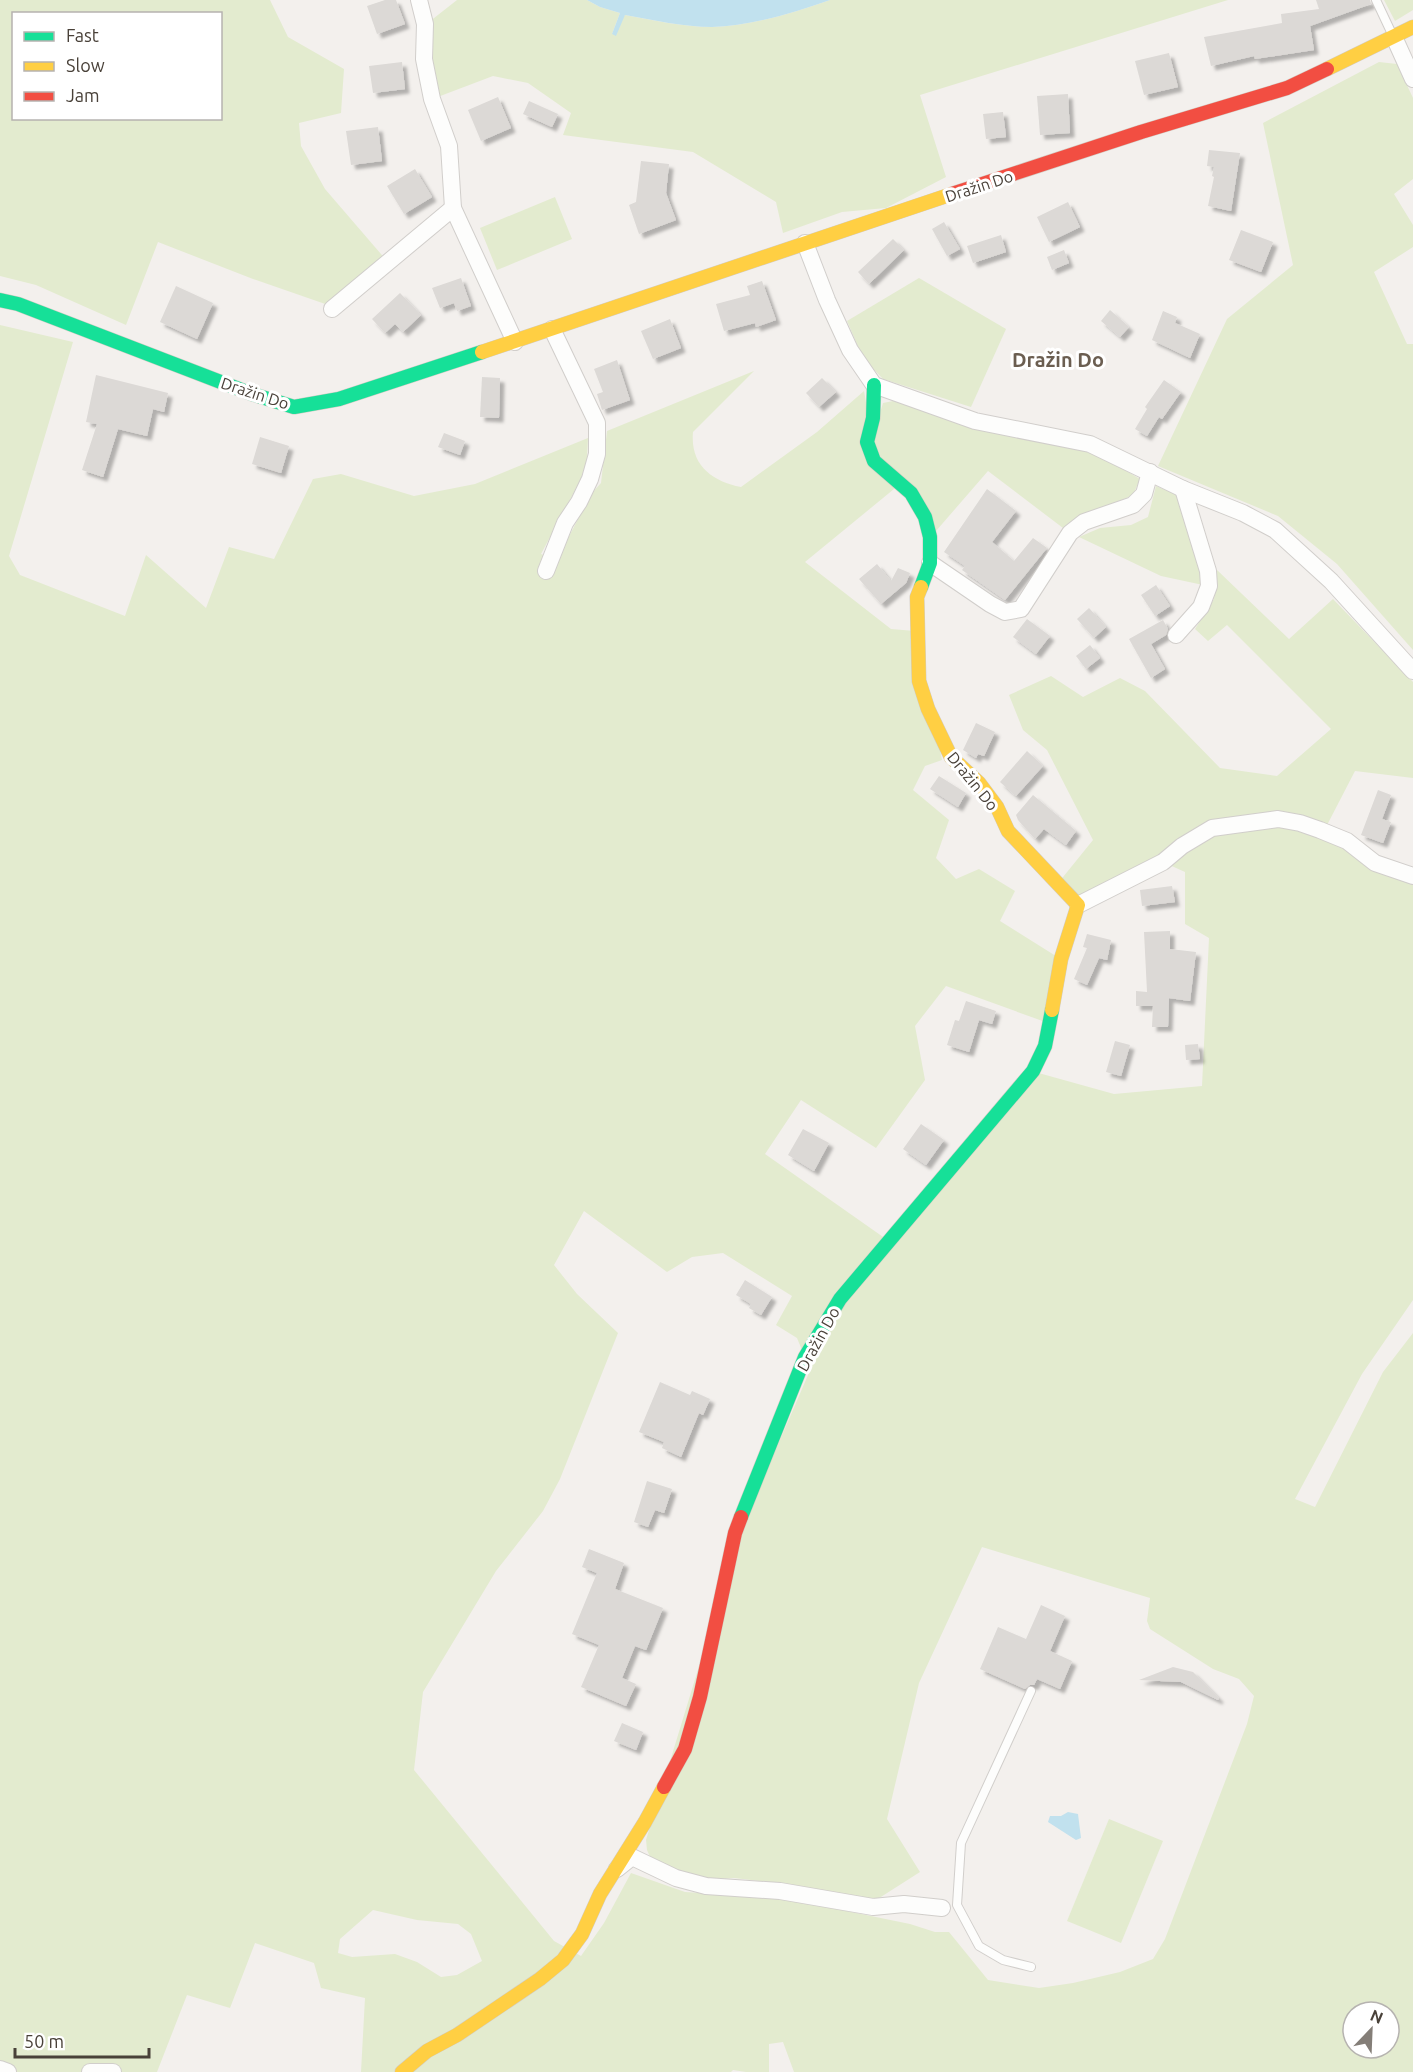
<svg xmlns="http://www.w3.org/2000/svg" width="1413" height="2072" font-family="Ubuntu,sans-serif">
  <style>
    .green { fill: #e3ebcf; fill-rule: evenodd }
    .water { fill: #c1e1ee }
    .building { fill: #dcd9d6; filter: url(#shadow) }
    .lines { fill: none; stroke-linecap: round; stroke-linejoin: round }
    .lane-casing { stroke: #d1cecb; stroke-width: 10 }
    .street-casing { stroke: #d1cecb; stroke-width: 18 }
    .fast-casing { stroke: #d2ccc4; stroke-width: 15 }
    .slow-casing { stroke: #d2ccc4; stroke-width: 15 }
    .jam-casing { stroke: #d2ccc4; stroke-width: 15 }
    .lane { stroke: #fdfdfc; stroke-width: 8 }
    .street { stroke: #fdfdfc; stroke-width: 16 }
    .fast { stroke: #16e098; stroke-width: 14 }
    .slow { stroke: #ffcf43; stroke-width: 14 }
    .jam { stroke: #f24e42; stroke-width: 14 }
    .labels { text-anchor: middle; stroke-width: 6; stroke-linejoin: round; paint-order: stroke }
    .street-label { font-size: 16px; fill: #494139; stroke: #fff }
    .quarter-label { font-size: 20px; font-weight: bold; fill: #6b5e51; stroke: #fff }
  </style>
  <defs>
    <filter id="shadow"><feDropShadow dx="4.5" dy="4.5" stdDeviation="1.5" flood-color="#0004"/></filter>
  </defs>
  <rect width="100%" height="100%" fill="#f3f0ed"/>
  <g class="green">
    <path d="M0 0H270L288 37 344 69 341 113 299 123 301 146 325 189 387 261 331 306 253 279 158 242 126 325 36 285 0 276ZM14 14H220V118H14Z"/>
    <path d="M457 0H587L600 7 620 13 612 34 625 15C653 20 683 27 712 27 750 26 794 13 830 0H1228L920 95 946 177 886 208 842 212 783 233 776 202 693 152 563 135 571 113 528 83 493 76 435 98 429 22Z"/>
    <polygon points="1384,0 1413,0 1413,10 1395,21"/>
    <polygon points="1379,62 1397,64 1413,98 1413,179 1394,194 1413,225 1413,247 1374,272 1407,344 1413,344 1413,650 1337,564 1278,516 1158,466 1227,319 1293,265 1263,123"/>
    <polygon points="555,197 572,239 497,270 480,228"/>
    <polygon points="919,278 1006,329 971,407 883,379 863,358 847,321"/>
    <path d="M0 325 73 342 9 556 20 575 125 616 146 555 206 608 229 547 274 559 313 479 341 474 414 496 475 484 588 438 587 459 581 479 541 554 559 561 563 548 591 494 601 483 607 431 754 371 693 432C690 465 712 481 741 487L817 432 864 391 868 413 894 489 805 562 891 629 915 631 942 760 925 766 913 790 949 820 936 858 956 879 979 869 1015 891 1000 921 1059 958 1048 1023 946 986 915 1026 925 1080 876 1148 801 1100 765 1154 886 1239 804 1355 797 1338 776 1325 792 1296 723 1253 692 1257 667 1272 584 1211 554 1265 577 1294 618 1333 560 1479 543 1511 496 1571 423 1692 414 1770 554 1941 581 1956 604 1923 631 1873 685 1892 783 1898 910 1924 935 1932H949L988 1980 1039 1988 1073 1983 1120 1972 1153 1959 1165 1939 1247 1724 1254 1696 1239 1679 1213 1669 1150 1629 1147 1621 1150 1598 982 1547 919 1683 887 1819 920 1872 873 1902 777 1883 734 1878 707 1880 678 1873 650 1857 647 1850 646 1840 739 1535 833 1317 1035 1072 1114 1094 1202 1086 1209 938 1185 924V872L1165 863 1213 829 1300 825 1413 879V1300L1362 1374 1295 1499 1315 1507 1383 1372 1413 1333V2072H794L783 2042 769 2044V2072H746L733 2070 731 2072H361L365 1998 321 1988 314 1963 255 1943 230 2008 187 1995 157 2072H0ZM373 1910 417 1920 458 1924 471 1934 482 1961 457 1975 441 1977 417 1962 395 1954 352 1957 338 1953 340 1939ZM1353 2012H1389V2048H1353Z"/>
    <polygon points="893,401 909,404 1094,452 1140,479 1133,495 1095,511 1063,528 988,471 936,531 885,465 874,432 883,403"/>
    <polygon points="1156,486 1177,495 1193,539 1203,585 1161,576 1079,537 1100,528 1131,525 1148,517"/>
    <polygon points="1217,570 1289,639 1333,599 1413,682 1413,778 1355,771 1325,829 1245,820 1078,903 1059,882 1093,840 1047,750 1023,730 1009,695 1051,676 1083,697 1120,678 1145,691 1220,768 1277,776 1331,729 1227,625 1208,641 1195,629 1214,599"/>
    <polygon points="1109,1819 1163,1841 1121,1943 1067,1921"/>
  </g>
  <g class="water">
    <path d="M587 0H830C794 13 750 26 712 27 683 27 654 20 625 15L616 36 612 34 620 13 600 7Z"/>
    <polygon points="1068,1812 1078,1814 1081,1838 1076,1840 1048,1822 1050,1816 1061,1816"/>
  </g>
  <g class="building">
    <polygon points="385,0 396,0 405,24 377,34 367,6"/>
    <polygon points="1316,0 1370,0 1371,4 1310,26 1314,50 1255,59 1254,56 1211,66 1204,37 1282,23 1281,14 1319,9"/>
    <polygon points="1169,53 1178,87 1144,95 1135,61"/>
    <polygon points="402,62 405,89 373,93 369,66"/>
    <polygon points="1068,94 1070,133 1040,135 1037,96"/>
    <polygon points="498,97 511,128 481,141 468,110"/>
    <polygon points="529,101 558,114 552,127 523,114"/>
    <polygon points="1003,112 1006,137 986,139 983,114"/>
    <polygon points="378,127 382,161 351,165 346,131"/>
    <polygon points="1209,150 1240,153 1231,211 1208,206 1214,177 1212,176 1214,167 1207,166"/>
    <polygon points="641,161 669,164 666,193 676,220 639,234 629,205 636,202"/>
    <polygon points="415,169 432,197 404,214 387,186"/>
    <polygon points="1068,202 1080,227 1049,242 1037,217"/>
    <polygon points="944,222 960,249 947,256 932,229"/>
    <polygon points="1241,230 1273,242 1261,272 1229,260"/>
    <polygon points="1001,235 1006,252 973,263 967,246"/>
    <polygon points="893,239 904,250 869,284 858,272"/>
    <polygon points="1064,250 1069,263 1052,270 1047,257"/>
    <polygon points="461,278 471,306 457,311 454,303 440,308 432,288"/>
    <polygon points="762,281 776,320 756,327 755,323 724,331 716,304 750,295 747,286"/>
    <polygon points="176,286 213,303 197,339 160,322"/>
    <polygon points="400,293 421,315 403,332 395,324 385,333 372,319"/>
    <polygon points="1110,310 1129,327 1120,337 1101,321"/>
    <polygon points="1163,311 1177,317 1175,323 1200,334 1190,358 1152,340"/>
    <polygon points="670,319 681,348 653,359 641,331"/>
    <polygon points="617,360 630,400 602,410 597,394 603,392 594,369"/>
    <polygon points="96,375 168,393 164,412 153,409 147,436 118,429 103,477 82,470 97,424 86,422"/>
    <polygon points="482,377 500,378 499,418 480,417"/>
    <polygon points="822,378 836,392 819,407 806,393"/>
    <polygon points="1164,380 1181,392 1162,419 1159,417 1147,436 1135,429 1147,409 1145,407"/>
    <polygon points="444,433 465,441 460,455 438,447"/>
    <polygon points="260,437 289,446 281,473 252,464"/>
    <polygon points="987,489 1016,511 992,542 1014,561 1033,538 1047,548 1005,600 962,570 965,566 944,552"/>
    <polygon points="877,564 891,581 898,568 910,573 906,583 881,604 859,579"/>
    <polygon points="1156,585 1170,606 1155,616 1141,595"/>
    <polygon points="1089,608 1106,627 1094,638 1077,619"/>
    <polygon points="1027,619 1050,636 1036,654 1013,637"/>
    <polygon points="1163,620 1168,629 1166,635 1151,644 1165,669 1151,678 1129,639"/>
    <polygon points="1090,645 1100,658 1086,669 1076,656"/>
    <polygon points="976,723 995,732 984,756 978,754 976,758 963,750"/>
    <polygon points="1027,751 1043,766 1016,796 1000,782"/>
    <polygon points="939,776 966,793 958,807 930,789"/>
    <polygon points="1378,790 1391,795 1382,819 1391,822 1383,843 1361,835"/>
    <polygon points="1033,795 1076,831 1066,845 1044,829 1035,839 1018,820 1016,815"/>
    <polygon points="1172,886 1175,902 1142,906 1140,890"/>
    <polygon points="1170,931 1170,949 1196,952 1190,1001 1169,998 1168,1027 1152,1027 1153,1006 1136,1006 1136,991 1147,992 1144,932"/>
    <polygon points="1087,934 1111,940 1107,960 1099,958 1087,985 1074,979 1087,948 1083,947"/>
    <polygon points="966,1001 996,1011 992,1024 979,1020 969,1052 947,1045 955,1020 959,1021"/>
    <polygon points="1115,1041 1130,1045 1121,1076 1106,1072"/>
    <polygon points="1198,1044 1200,1059 1186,1060 1185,1045"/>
    <polygon points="921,1124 944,1140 926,1165 903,1149"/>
    <polygon points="803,1129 829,1143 814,1171 788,1155"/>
    <polygon points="745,1280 772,1297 761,1315 749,1308 751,1304 736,1295"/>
    <polygon points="660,1382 690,1395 692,1391 710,1399 703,1415 699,1413 681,1457 662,1448 664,1442 639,1432"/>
    <polygon points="647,1481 672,1489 664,1513 655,1510 648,1527 634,1522"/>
    <polygon points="589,1549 624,1563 615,1589 663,1608 646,1650 635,1646 622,1678 636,1684 626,1706 581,1687 599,1645 572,1634 597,1573 582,1567"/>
    <polygon points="1041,1605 1065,1616 1050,1651 1072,1661 1060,1689 1037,1679 1034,1685 1030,1685 1025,1689 980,1669 998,1627 1026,1639"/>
    <polygon points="1173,1667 1193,1672 1219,1698 1218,1700 1181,1682 1139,1680"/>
    <polygon points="622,1723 643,1732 636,1750 614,1741"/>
  </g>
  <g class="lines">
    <defs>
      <g id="lane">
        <polyline points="1376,0 1392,34"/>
        <polyline points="1031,1967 1003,1960 979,1946 957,1905 961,1843 1031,1691"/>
      </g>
      <g id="street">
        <polyline points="419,0 425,24 424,59 432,99 449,146 453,208 515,342"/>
        <polyline points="1394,37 1413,79"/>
        <polyline points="805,243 827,300 850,350 874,385 975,421 1090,444 1183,489 1243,513 1275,530 1331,581 1413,671"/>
        <polyline points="332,309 453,208"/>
        <polyline points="930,563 990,604 1005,612 1021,609 1070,533 1084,522 1133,505 1144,494 1150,472"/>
        <polyline points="546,571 565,523 579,502 590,479 597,454 597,423 552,329"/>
        <polyline points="1176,635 1201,607 1209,586 1208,571 1183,489"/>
        <polyline points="1078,905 1163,862 1182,846 1212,828 1278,819 1300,823 1320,830 1347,841 1375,863 1413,876"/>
        <polyline points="617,1869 632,1857 676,1878 706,1886 780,1891 873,1907 904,1904 942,1908"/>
        <polyline points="0,2069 8,2072"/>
        <polyline points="90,2072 113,2072"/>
      </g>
      <g id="fast">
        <polyline points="0,300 18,304 252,394 294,407 339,399 482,352"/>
        <polyline points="874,385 873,418 867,442 874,461 911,493 925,517 930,537 930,563 921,587"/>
        <polyline points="741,1517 805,1357 840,1299 1033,1071 1045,1046 1052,1010"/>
      </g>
      <g id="slow">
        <polyline points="1327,69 1413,27"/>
        <polyline points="482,352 952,194"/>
        <polyline points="921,587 917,597 919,681 928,709 951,757 979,783 997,807 1008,831 1078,905 1061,959 1052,1010"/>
        <polyline points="402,2072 427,2051 457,2035 540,1979 563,1960 582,1934 600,1894 645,1822 664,1787"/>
      </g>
      <g id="jam">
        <polyline points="952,194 1141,132 1287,88 1327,69"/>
        <polyline points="664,1787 685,1749 700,1697 735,1533 741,1517"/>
      </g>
    </defs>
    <use href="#lane" class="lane-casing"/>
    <use href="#street" class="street-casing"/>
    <use href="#fast" class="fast-casing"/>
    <use href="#slow" class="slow-casing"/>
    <use href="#jam" class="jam-casing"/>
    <use href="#lane" class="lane"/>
    <use href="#street" class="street"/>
    <use href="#fast" class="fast"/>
    <use href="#slow" class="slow"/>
    <use href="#jam" class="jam"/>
  </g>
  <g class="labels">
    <g class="street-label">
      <text transform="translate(979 186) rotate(-18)" y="6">Dražin Do</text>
      <text transform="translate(255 393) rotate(18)" y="6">Dražin Do</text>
      <text transform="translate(973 781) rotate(51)" y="6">Dražin Do</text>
      <text transform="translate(818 1339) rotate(-61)" y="6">Dražin Do</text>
    </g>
    <g class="quarter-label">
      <text x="1058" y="367">Dražin Do</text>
    </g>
  </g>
  <rect x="12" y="12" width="210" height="108" fill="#ffffff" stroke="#b6b3b0" stroke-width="1.5"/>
  <rect x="24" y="32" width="30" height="9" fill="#16e098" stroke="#b6b3b0" stroke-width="1.5"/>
  <text x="66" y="42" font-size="18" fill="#494139">Fast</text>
  <rect x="24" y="62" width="30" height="9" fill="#ffcf43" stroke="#b6b3b0" stroke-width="1.5"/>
  <text x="66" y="72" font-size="18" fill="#494139">Slow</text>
  <rect x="24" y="92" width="30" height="9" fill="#f24e42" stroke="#b6b3b0" stroke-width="1.5"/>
  <text x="66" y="102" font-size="18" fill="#494139">Jam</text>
  <g transform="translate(1371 2030) rotate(23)"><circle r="28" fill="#ffffff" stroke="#b6b3b0" stroke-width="1.5"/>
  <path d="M0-4.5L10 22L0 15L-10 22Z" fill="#847e78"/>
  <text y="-9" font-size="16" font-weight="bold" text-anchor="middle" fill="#494139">N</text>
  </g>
  <path d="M15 2048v9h134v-9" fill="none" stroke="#494139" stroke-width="3"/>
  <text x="24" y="2048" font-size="18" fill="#494139" stroke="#ffffff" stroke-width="4.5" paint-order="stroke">50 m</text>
</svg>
